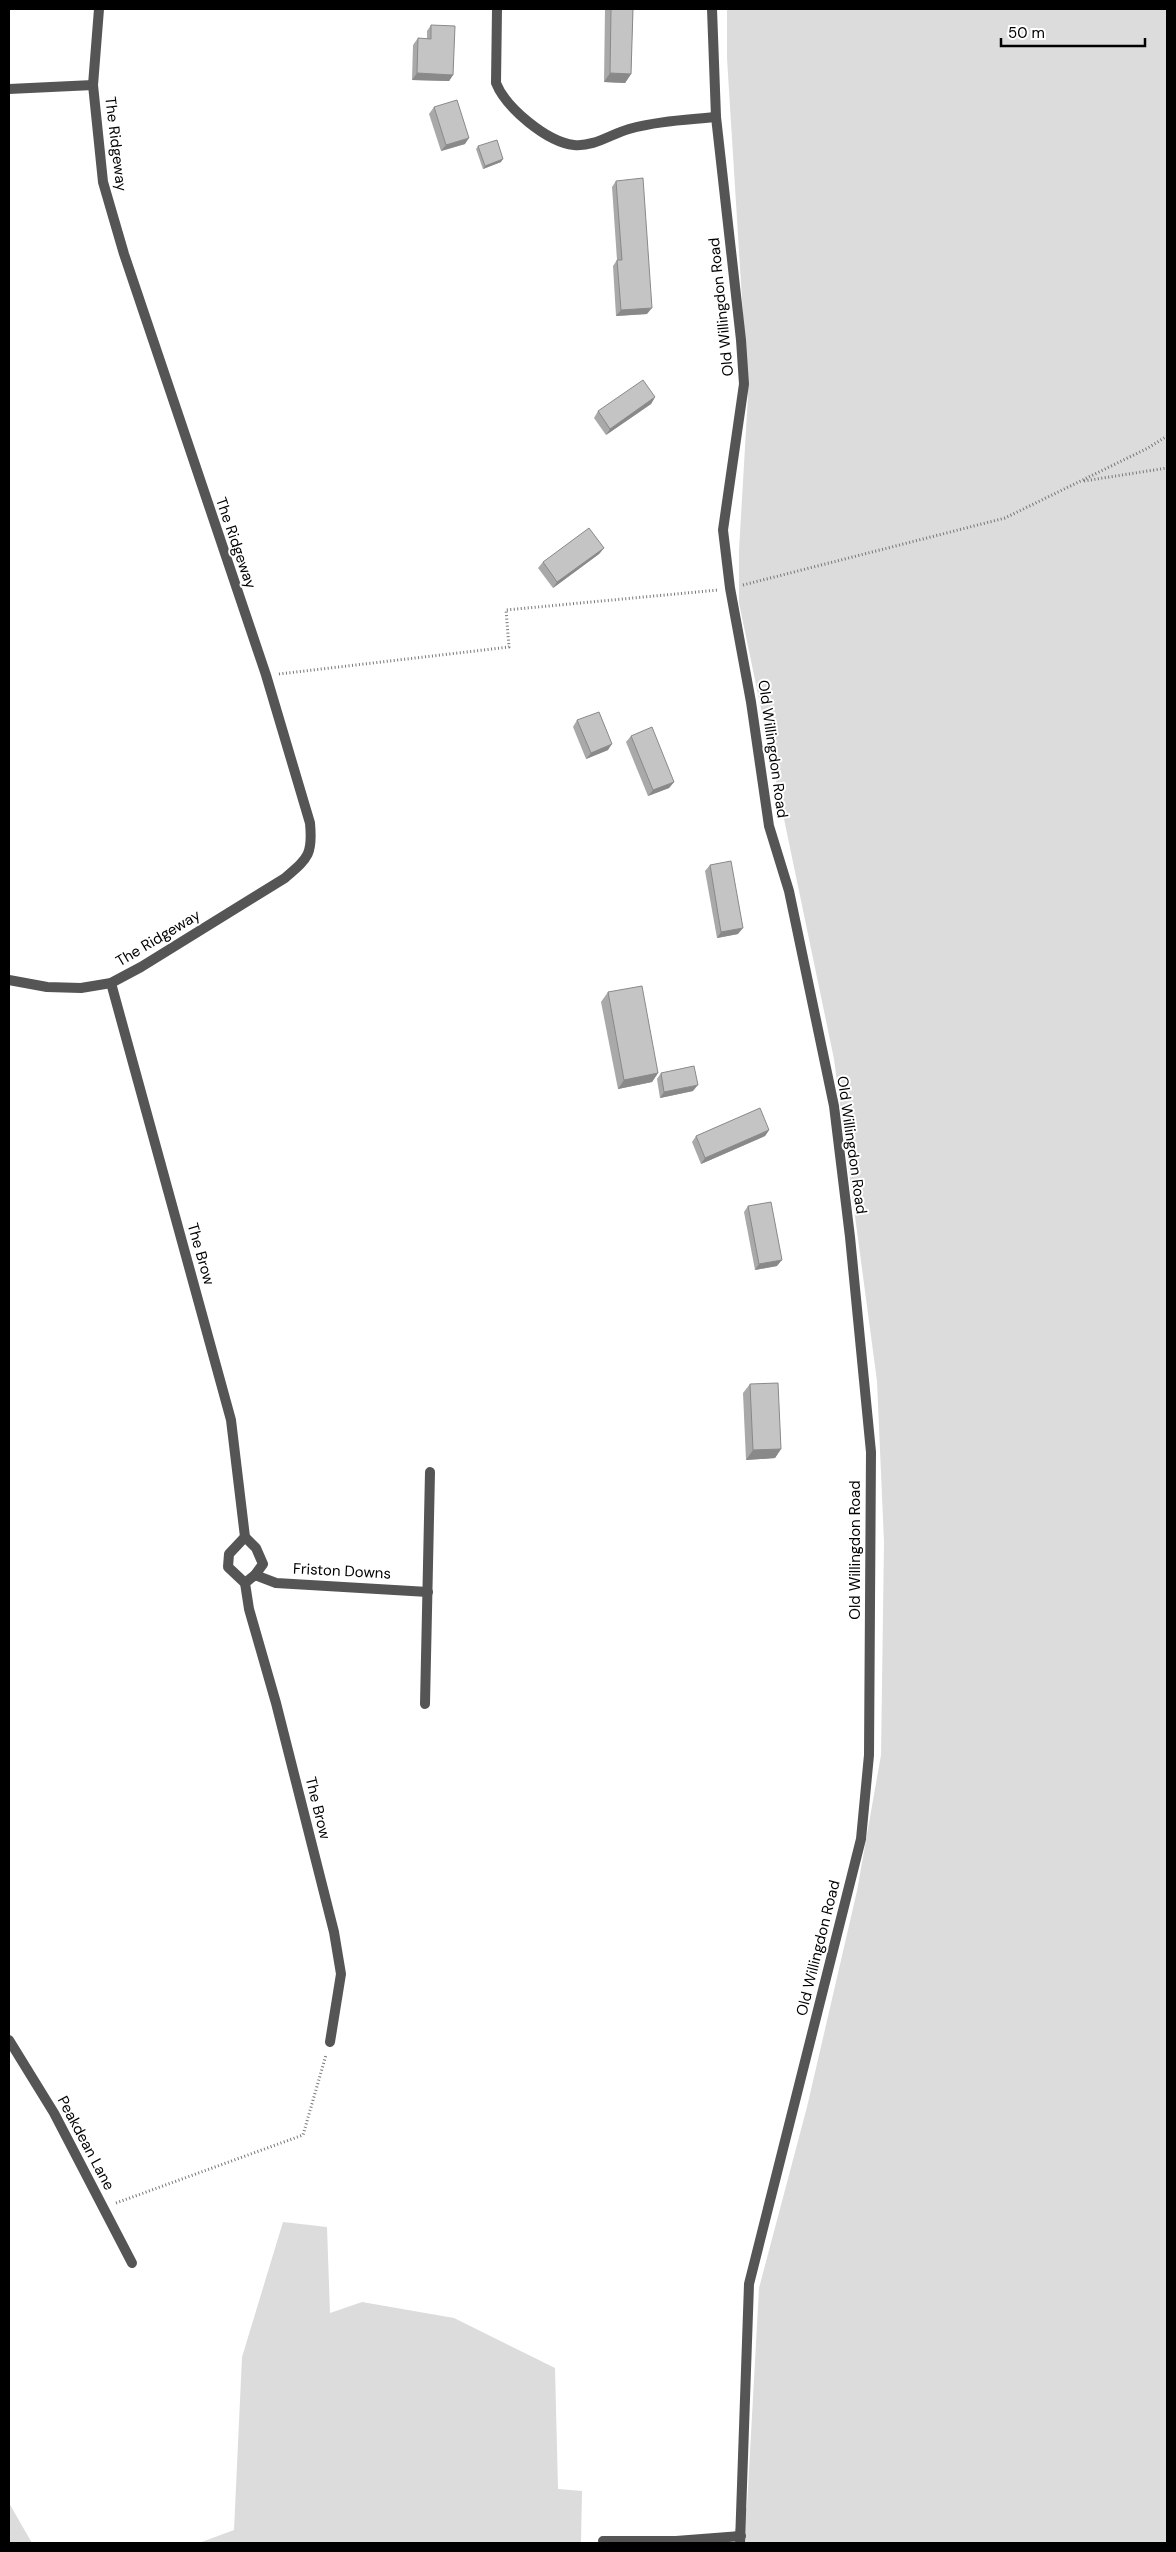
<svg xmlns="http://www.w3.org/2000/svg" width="1176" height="2552" font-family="'DM Sans',sans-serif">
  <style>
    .green { fill: #dcdcdc }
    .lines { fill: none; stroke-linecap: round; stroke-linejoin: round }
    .path { stroke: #777; stroke-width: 3; stroke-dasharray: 1 2.5; stroke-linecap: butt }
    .lane { stroke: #555; stroke-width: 10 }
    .street { stroke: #555; stroke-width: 10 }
    .wall { fill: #a9a9a9 }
    .shaded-wall { fill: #898989 }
    .building { fill: #c4c4c4; stroke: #898989 }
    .labels { text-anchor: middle; stroke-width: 4; stroke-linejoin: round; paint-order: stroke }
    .street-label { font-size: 15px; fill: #000; stroke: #fff }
  </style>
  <rect width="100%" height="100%" fill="#fff"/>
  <g class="green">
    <polygon points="727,9 1167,9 1167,2543 728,2543 747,2507 759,2288 807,2107 857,1891 881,1755 884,1542 877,1381 834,1059 739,603 739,550 748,396 727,58"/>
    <polygon points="283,2222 327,2227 330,2313 362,2302 454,2318 555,2368 558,2489 582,2491 581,2543 199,2543 234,2530 242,2357"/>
    <polygon points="9,2503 32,2543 9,2543"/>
  </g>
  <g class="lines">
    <g class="path">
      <polyline points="1084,481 1167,468"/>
      <polyline points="743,585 1005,518 1148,448 1167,436"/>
      <polyline points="279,674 509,647 506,610 718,590"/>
      <polyline points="116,2203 303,2135 326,2055"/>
    </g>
    <g class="lane">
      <path d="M497 9 496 83C506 108 547 142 574 145 594 147 611 134 629 129 657 121 687 120 716 117"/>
      <polyline points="603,2541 676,2541 741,2536"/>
    </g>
    <g class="street">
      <polyline points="712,9 716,117 741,340 744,384 723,530 730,588 751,702 769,826 789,891 834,1106 850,1237 871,1452 869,1755 861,1839 749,2284 740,2543"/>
      <polyline points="9,89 93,85"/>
      <path d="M9 980 47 987 81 988 111 983 141 967 285 878C308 858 313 855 310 823L266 675 124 254 103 182 93 85 99 9"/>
      <polyline points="111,983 231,1420 245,1537 256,1548 263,1564 255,1575 245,1583 249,1609 276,1703 334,1932 341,1974 330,2042"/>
      <polyline points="255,1575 276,1583 428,1592"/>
      <polyline points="245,1583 228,1567 229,1554 245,1537"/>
      <polyline points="425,1704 430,1472"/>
      <polyline points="9,2040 54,2113 132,2263"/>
    </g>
  </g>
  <g class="wall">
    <polygon points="605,9 633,9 631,74 625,83 604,82"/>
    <polygon points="431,25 453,75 449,81 412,80 413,45 418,38 427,39 427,31"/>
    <polygon points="434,107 465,144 441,151 429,114"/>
    <polygon points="478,146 501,162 483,169 476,149"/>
    <polygon points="616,181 647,314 616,316 613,266 617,260 612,187"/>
    <polygon points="655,397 651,404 606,435 594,418 598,411"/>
    <polygon points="604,548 599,554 553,588 538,568 543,562"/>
    <polygon points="577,720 608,750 586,759 573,727"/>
    <polygon points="631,736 674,782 669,788 648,796 626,742"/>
    <polygon points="710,865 738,934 717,938 705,871"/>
    <polygon points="608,992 658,1073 652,1082 618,1089 601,1002"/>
    <polygon points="661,1073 693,1091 660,1098 657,1079"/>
    <polygon points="769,1130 765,1136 701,1164 692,1142 696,1136"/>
    <polygon points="748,1206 777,1266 755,1270 744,1212"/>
    <polygon points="750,1384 781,1449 775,1458 746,1460 743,1393"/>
  </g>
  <g class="shaded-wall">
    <polygon points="417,73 453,75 449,81 412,80"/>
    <polygon points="610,73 631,74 625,83 604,82"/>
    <polygon points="469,138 465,144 441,151 446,145"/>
    <polygon points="503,159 501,162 483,169 485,166"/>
    <polygon points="652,308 647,314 616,316 621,310"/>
    <polygon points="655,397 651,404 606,435 610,429"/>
    <polygon points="604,548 599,554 553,588 557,582"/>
    <polygon points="612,744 608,750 586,759 591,753"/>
    <polygon points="674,782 669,788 648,796 653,790"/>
    <polygon points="743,928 738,934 717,938 721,932"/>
    <polygon points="658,1073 652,1082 618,1089 624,1080"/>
    <polygon points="698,1085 693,1091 660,1098 664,1092"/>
    <polygon points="769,1130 765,1136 701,1164 705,1158"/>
    <polygon points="782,1260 777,1266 755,1270 759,1264"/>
    <polygon points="781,1449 775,1458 746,1460 753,1450"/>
  </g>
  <g class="building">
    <polygon points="611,9 633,9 631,74 610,73"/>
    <polygon points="431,25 455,26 453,75 417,73 418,38 431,39"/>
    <polygon points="457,100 469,138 446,145 434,107"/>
    <polygon points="497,140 503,159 485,166 478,146"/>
    <polygon points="643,178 652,308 621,310 617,260 622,260 616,181"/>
    <polygon points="643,380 655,397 610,429 598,411"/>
    <polygon points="589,528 604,548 557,582 543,562"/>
    <polygon points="599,712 612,744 591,753 577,720"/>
    <polygon points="652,727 674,782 653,790 631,736"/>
    <polygon points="731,861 743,928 721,932 710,865"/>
    <polygon points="642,986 658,1073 624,1080 608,992"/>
    <polygon points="694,1066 698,1085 664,1092 661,1073"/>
    <polygon points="760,1108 769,1130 705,1158 696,1136"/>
    <polygon points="771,1202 782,1260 759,1264 748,1206"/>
    <polygon points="778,1383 781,1449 753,1450 750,1384"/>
  </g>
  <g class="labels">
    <g class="street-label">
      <text transform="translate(116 144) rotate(83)" y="5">The Ridgeway</text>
      <text transform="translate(721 307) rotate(-96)" y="5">Old Willingdon Road</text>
      <text transform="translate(236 543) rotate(71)" y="5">The Ridgeway</text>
      <text transform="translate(773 749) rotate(82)" y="5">Old Willingdon Road</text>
      <text transform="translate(158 938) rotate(-31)" y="5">The Ridgeway</text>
      <text transform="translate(852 1145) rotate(82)" y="5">Old Willingdon Road</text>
      <text transform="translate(201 1254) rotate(74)" y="5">The Brow</text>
      <text transform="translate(855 1550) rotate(-90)" y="5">Old Willingdon Road</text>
      <text transform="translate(342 1571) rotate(3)" y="5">Friston Downs</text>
      <text transform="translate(318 1808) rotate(76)" y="5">The Brow</text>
      <text transform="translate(818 1948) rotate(-76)" y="5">Old Willingdon Road</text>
      <text transform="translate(86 2143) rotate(62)" y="5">Peakdean Lane</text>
    </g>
  </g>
  <rect width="1176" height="2552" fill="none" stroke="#000000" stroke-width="20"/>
  <path d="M1001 38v8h144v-8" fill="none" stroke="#000000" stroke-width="2.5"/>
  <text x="1008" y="38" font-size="15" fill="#000000" stroke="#ffffff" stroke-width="4" paint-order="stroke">50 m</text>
</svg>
